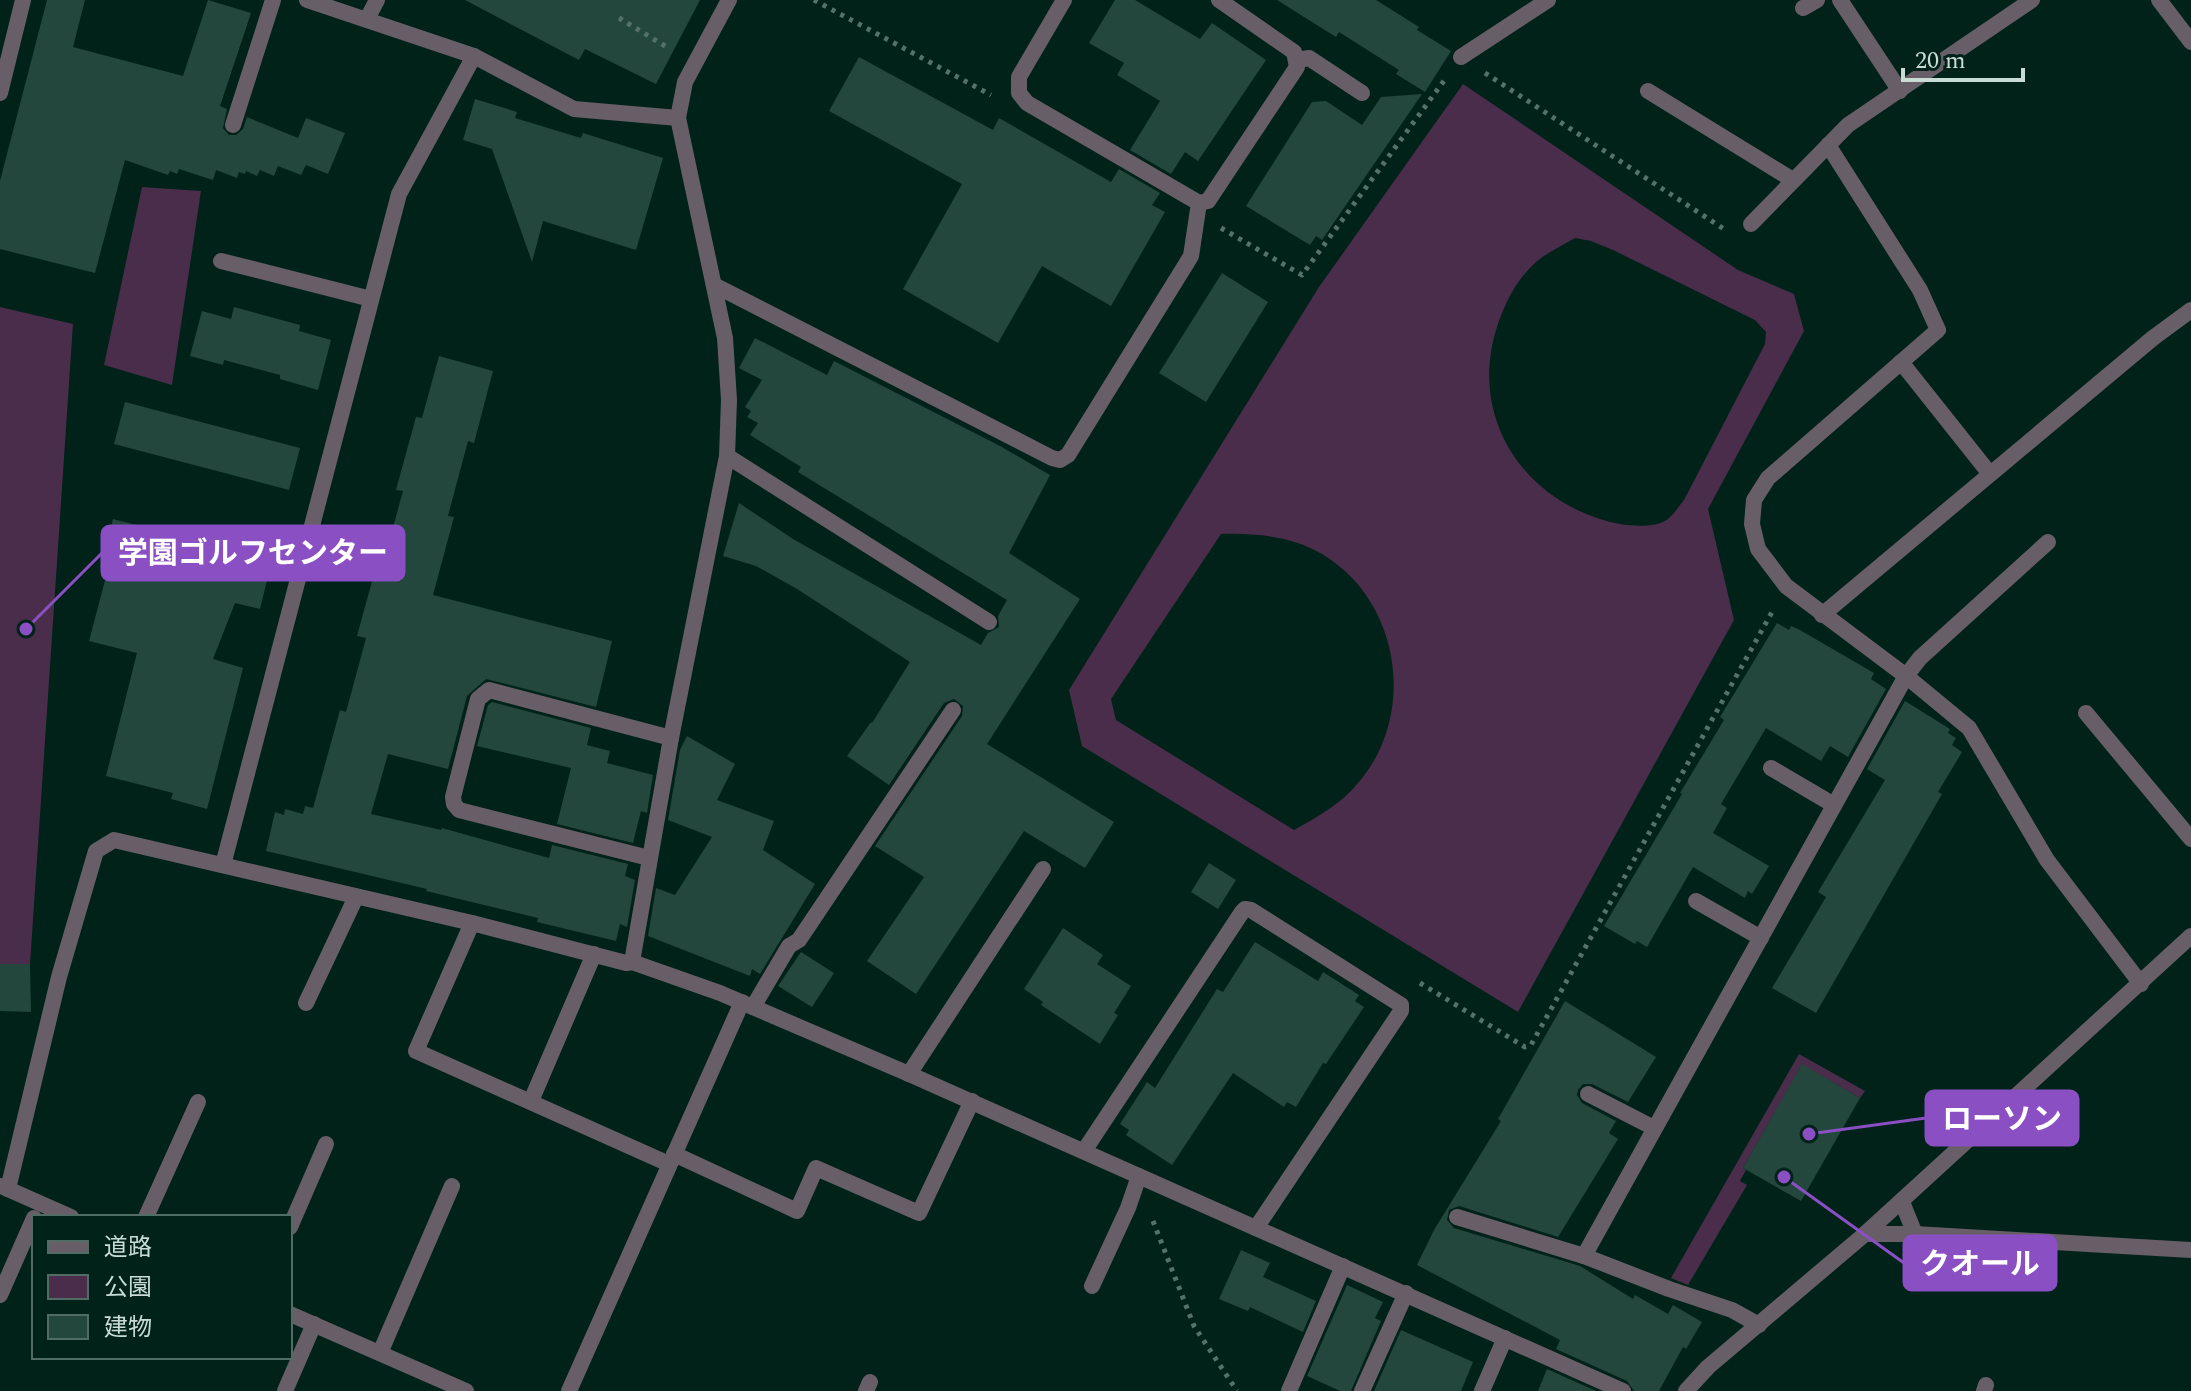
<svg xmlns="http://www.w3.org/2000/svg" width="2191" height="1391" font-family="Spectral,'Noto Sans JP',serif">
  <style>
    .green { fill: #492d4a; fill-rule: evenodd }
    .building { fill: #23473c }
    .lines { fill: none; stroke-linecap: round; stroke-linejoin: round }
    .path { stroke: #567169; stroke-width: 5; stroke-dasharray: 4 6; stroke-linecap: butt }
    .lane { stroke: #685e68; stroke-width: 16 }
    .street { stroke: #685e68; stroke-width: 16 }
    .leader { fill: none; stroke: #8a4fc3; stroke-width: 3 }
    .callout-dot { fill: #8a4fc3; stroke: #002219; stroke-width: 3 }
    .callout { fill: #8a4fc3; stroke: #8a4fc3; stroke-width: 3 }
    .callout-label { font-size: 30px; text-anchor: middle; font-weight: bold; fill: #fff }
  </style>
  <rect width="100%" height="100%" fill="#002219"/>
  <g class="green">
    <path d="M1463 84 1738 270 1794 294 1804 331 1708 509 1734 620 1518 1012 1082 746 1069 690 1319 287ZM1575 238 1591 241 1613 250 1755 320 1766 332 1765 344 1684 500C1679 506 1674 514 1668 519 1656 528 1633 526 1620 524 1527 506 1467 420 1497 327 1505 303 1515 282 1534 264 1545 253 1562 246 1575 238ZM1221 534C1255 533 1292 536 1322 554 1400 600 1418 714 1358 783 1341 804 1317 817 1294 830L1116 720 1111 699Z"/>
    <polygon points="142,187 201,191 172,385 104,365"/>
    <polygon points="0,307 73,324 30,964 0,964"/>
    <polygon points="1799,1054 1865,1091 1860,1098 1802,1065 1743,1168 1746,1170 1740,1181 1747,1185 1688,1285 1671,1278"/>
  </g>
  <g class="building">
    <polygon points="47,0 85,0 73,47 183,76 208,0 251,13 220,106 227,109 223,128 229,135 236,135 243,129 247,117 298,138 306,118 345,133 328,174 306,165 301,175 278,166 274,176 260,170 257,176 246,171 245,174 239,172 237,178 216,170 213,180 179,169 177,174 170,171 168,175 125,160 95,273 0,249 0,181"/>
    <polygon points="465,0 700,0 656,84 585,49 579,60"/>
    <polygon points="1115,0 1135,0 1200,39 1212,23 1266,60 1198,161 1185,152 1171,174 1130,150 1160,101 1117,75 1124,63 1089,43"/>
    <polygon points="1277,0 1376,0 1419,27 1417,30 1451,51 1425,92 1396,74 1399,70 1339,32 1336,37"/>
    <polygon points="859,57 993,130 999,118 1111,182 1119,169 1160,193 1152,205 1165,212 1111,306 1042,266 998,343 903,289 962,184 829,111"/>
    <polygon points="1422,94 1322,240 1316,236 1310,245 1246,206 1312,102 1326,101 1362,125 1381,97"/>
    <polygon points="475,99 517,112 515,118 581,138 583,133 663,158 636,250 543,221 532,262 492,149 463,140"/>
    <polygon points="1222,273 1268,302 1206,402 1159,373"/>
    <polygon points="234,307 300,325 299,331 331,340 318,390 280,379 280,375 224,360 223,365 190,356 202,311 231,319"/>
    <polygon points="755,338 827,375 834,361 1000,446 1050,475 1009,553 1080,599 987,744 1114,822 1085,868 1024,831 916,994 867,961 924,877 875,846 962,716 963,706 954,699 944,703 889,785 847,756 871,722 872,723 910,662 797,589 756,566 723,556 739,503 793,539 981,645 988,633 999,627 998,616 1007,600 798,472 801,467 750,435 758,423 747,417 751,411 745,407 762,380 739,368"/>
    <polygon points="439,356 493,371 474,443 468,441 448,516 454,517 433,595 612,641 596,707 486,679 467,696 448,769 388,754 371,814 441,830 442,828 549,858 552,845 628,864 625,876 635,880 627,927 620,924 616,941 537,922 538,918 426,891 427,889 266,851 275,812 284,815 285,809 303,814 305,806 313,808 340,710 346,712 366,638 357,636 377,563 383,564 403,491 396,490 416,417 422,418"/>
    <polygon points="125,402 300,448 289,490 114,444"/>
    <polygon points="113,519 272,560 260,609 235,603 213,659 243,668 207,809 171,799 173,793 106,776 137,653 89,641 108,569 100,567"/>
    <polygon points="1777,623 1789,630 1791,626 1800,630 1874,673 1871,679 1886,689 1848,757 1830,746 1821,761 1766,728 1721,804 1727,808 1713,833 1769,866 1752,894 1748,891 1745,898 1693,867 1647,947 1637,941 1635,944 1604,926 1682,794 1680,793 1724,720 1720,717"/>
    <polygon points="1905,701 1950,729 1948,733 1956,738 1952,745 1962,752 1938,792 1942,794 1816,1013 1772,988 1826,897 1818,892 1885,780 1867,769"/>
    <polygon points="492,702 591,728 587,745 610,751 607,763 653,775 647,813 641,811 633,843 557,824 571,768 477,746 488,705"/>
    <polygon points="687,736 735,764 717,800 774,821 763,850 815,884 760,974 752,969 750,976 648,936 656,888 675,895 712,837 668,820 680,750"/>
    <polygon points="1209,863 1236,880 1218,909 1191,892"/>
    <polygon points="1063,928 1103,955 1097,964 1131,986 1114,1013 1118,1015 1100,1044 1041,1005 1043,1002 1024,989"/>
    <polygon points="1255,942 1318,981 1323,972 1359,995 1355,1001 1364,1007 1326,1064 1323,1063 1296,1107 1287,1102 1284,1107 1233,1073 1172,1165 1126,1135 1129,1130 1120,1124 1147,1082 1155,1088 1217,989 1223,992"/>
    <polygon points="801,952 834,973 812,1007 778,986"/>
    <polygon points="0,964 30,964 31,1012 0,1011"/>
    <polygon points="1565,1001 1656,1057 1628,1102 1592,1084 1583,1084 1578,1090 1577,1095 1582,1103 1616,1121 1609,1133 1618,1139 1558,1237 1459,1206 1449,1210 1447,1220 1454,1228 1580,1266 1633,1299 1635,1295 1668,1314 1673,1305 1702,1322 1686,1349 1683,1347 1659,1391 1634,1391 1627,1381 1556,1349 1560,1340 1417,1265 1434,1230 1501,1121 1498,1119"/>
    <polygon points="1802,1064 1860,1098 1801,1201 1743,1168"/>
    <polygon points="1241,1250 1270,1263 1263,1277 1316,1301 1303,1332 1250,1307 1248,1311 1219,1299"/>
    <polygon points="1347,1285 1383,1302 1375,1318 1381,1321 1351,1391 1340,1391 1307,1376"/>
    <polygon points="1401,1330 1473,1362 1461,1391 1374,1391"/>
    <polygon points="1547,1369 1596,1391 1538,1391"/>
  </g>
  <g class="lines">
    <g class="path">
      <polyline points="814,0 991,95"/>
      <polyline points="619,18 670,49"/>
      <polyline points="1485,73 1724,229"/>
      <polyline points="1221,228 1302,275 1446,78"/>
      <polyline points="1420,983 1525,1047 1531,1045 1772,612"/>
      <polyline points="1153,1221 1194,1326 1237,1391"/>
    </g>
    <g class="lane">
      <polyline points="1840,0 1900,91"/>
      <polyline points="1803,8 1817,0"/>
      <polyline points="1297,60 1309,58 1362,93"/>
      <polyline points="1648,91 1793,180"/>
      <polyline points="0,93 23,0"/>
      <polyline points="233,125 273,0"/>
      <polyline points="221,261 371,299"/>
      <polyline points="727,456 989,622"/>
      <polyline points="2086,713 2191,839"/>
      <polyline points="1771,768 1834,805"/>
      <polyline points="649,858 459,810 454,804 453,797 478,699 489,690 671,738"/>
      <polyline points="1696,901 1761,938"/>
      <polyline points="472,923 416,1051 669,1164"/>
      <polyline points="306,1003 356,897"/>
      <polyline points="753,1007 789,946 799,940 953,710"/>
      <polyline points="909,1074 1043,869"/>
      <polyline points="1588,1094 1654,1128"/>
      <polyline points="531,1101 594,954"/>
      <polyline points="1084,1151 1242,912 1245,909 1251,910 1401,1005 1401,1011 1256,1228"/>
      <polyline points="674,1154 797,1211 816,1168 919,1213 972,1101"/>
      <polyline points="146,1217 198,1102"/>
      <polyline points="1457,1217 1584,1256 1906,676 1920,658 2048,542"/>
      <polyline points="290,1227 326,1144"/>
      <polyline points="1584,1256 1669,1289 1732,1310 1759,1325"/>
      <polyline points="1092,1286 1128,1208 1139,1176"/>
      <polyline points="0,1295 34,1218"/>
      <polyline points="380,1353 452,1186"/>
      <polyline points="285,1391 314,1324"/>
      <polyline points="866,1391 870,1382"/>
      <polyline points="1289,1391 1343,1266"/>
      <polyline points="1362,1391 1406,1293"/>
      <polyline points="1482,1391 1505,1338"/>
      <polyline points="1984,1391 1986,1385"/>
    </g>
    <g class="street">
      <polyline points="1064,0 1019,77 1019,93 1027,103 1199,203"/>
      <polyline points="2159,0 2191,42"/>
      <polyline points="367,19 377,0"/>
      <polyline points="474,56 574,109 678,118 725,338 729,400 727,456 671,738 632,962"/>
      <polyline points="1461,57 1548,0"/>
      <polyline points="678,118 685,82 729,0"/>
      <polyline points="1828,145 1920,290 1938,330 1768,478 1754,500 1752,524 1758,549 1786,586 1906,676 1969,728 2047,860 2141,984"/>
      <polyline points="1199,203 1208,201 1297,67 1294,52 1219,0"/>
      <polyline points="1751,224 1848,125 2032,0"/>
      <polyline points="716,286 1052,458 1060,460 1068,455 1191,256 1199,203"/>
      <polyline points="1901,362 1990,474"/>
      <polyline points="1822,615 2153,338 2191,310"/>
      <polyline points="223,865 399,194 474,56 307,0"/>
      <polyline points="1,1186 71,1217"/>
      <polyline points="8,1189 59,977 96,851 114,840 472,923 626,963 632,962 720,993 909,1074 1623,1391"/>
      <polyline points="1902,1202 1915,1234"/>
      <polyline points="1865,1234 1915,1234 2191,1250"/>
      <polyline points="290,1314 466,1391"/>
      <polyline points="569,1391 742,1002"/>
      <polyline points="1686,1391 1708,1367 1865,1234 2191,936"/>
    </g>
  </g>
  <path class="leader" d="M26 629L102 553M1809 1134L1926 1118M1784 1177L1904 1263"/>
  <g class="callout-dot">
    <circle cx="26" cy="629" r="8"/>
    <circle cx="1809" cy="1134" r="8"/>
    <circle cx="1784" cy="1177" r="8"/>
  </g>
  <g class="callout">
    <rect x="102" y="526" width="302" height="54" rx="8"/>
    <rect x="1926" y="1091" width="152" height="54" rx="8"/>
    <rect x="1904" y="1236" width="152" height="54" rx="8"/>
  </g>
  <g class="callout-label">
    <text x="253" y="563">学園ゴルフセンター</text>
    <text x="2002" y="1129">ローソン</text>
    <text x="1980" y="1274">クオール</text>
  </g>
  <rect x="32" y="1215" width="260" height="144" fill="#002219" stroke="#506c64" stroke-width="2"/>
  <rect x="48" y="1241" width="40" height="12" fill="#685e68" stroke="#506c64" stroke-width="2"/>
  <text x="104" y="1255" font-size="24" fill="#c8dbd4">道路</text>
  <rect x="48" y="1275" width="40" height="24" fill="#492d4a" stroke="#506c64" stroke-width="2"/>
  <text x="104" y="1295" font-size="24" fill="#c8dbd4">公園</text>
  <rect x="48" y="1315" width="40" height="24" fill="#23473c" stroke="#506c64" stroke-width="2"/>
  <text x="104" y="1335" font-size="24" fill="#c8dbd4">建物</text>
  <path d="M1903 68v12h120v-12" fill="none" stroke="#c8dbd4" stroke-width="4"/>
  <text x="1915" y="68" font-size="24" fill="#c8dbd4" stroke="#002219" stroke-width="6" paint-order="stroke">20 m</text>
</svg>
